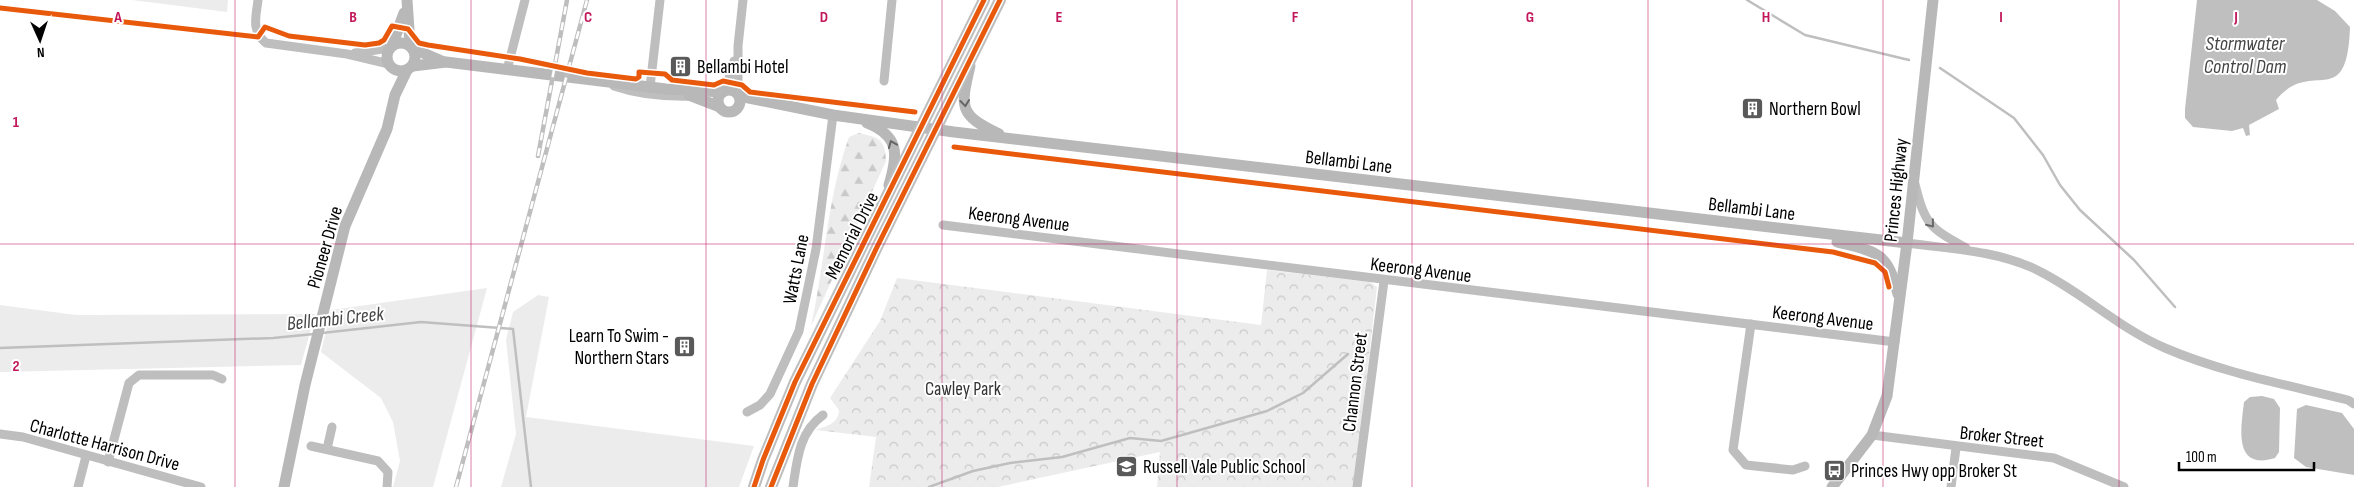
<svg xmlns="http://www.w3.org/2000/svg" width="2354" height="487" font-family="'Sofia Sans Condensed',sans-serif">
  <style>
    .green { fill: #ececec }
    .forest { fill: url(#forest-firs) }
    .park { fill: url(#park-crowns) }
    .water { fill: #bfbfbf }
    .lines { fill: none; stroke-linecap: round; stroke-linejoin: round }
    .stream { stroke: #bfbfbf; stroke-width: 2.5 }
    .street { stroke: #bebebe; stroke-width: 9 }
    .secondary { stroke: #b8b8b8; stroke-width: 11 }
    .primary { stroke: #bebebe; stroke-width: 12 }
    .rail-casing { stroke: #bebebe; stroke-width: 4.5 }
    .rail { stroke: #fff; stroke-width: 2.5; stroke-dasharray: 8; stroke-linecap: butt }
    .cycleway-casing { stroke: #fff; stroke-width: 8 }
    .cycleway { stroke: #e8590c; stroke-width: 5 }
    .oneway { stroke: #656565 }
    .oneway2 { stroke: #686868 }
    .grid { fill: none; stroke: #c2185b; stroke-width: 1; stroke-opacity: 0.55 }
    .labels { text-anchor: middle; stroke-width: 4; stroke-linejoin: round; paint-order: stroke }
    .poi-label { font-size: 19px; fill: #000; stroke: #fff; text-anchor: start }
    .street-label { font-size: 19px; fill: #000; stroke: #fff }
    .park-label { font-size: 19px; fill: #333; stroke: #fff }
    .water-label { font-size: 20px; font-style: italic; fill: #444; stroke: #fff }
    .grid-label { font-size: 16px; text-anchor: middle; font-weight: bold; fill: #c2185b; stroke: #fff; stroke-width: 4; stroke-linejoin: round; paint-order: stroke }
  </style>
  <defs>
    <pattern id="forest-firs" width="22" height="20" patternUnits="userSpaceOnUse" patternTransform="scale(1.25)"><rect width="22" height="20" fill="#ececec"/><path d="M5 1l3.5 6h-7zM16 11l3.5 6h-7z" fill="#c9c9c9"/></pattern>
    <pattern id="park-crowns" width="20" height="18" patternUnits="userSpaceOnUse" patternTransform="scale(1.25)"><rect width="20" height="18" fill="#ececec"/><path d="M2 6a3 3 0 1 1 6 0M12 15a3 3 0 1 1 6 0" fill="none" stroke="#c9c9c9"/></pattern>
  </defs>
  <rect width="100%" height="100%" fill="#fff"/>
  <g class="green">
    <polygon points="132,0 228,0 227,12"/>
    <polygon points="487,288 433,487 393,487 400,461 393,422 381,398 321,352 331,310"/>
    <polygon points="538,295 549,297 526,417 754,446 739,487 501,487 516,434 506,340 513,312"/>
    <polygon points="0,305 76,315 315,314 301,365 0,372"/>
  </g>
  <path class="forest" d="M859 133C879 138 885 138 886 161L811 326C825 263 827 198 849 137Z"/>
  <path class="park" d="M1267 270 1370 282 1377 287 1354 487H1157L1160 452 998 487H869L876 437 816 430C827 425 838 425 839 410L830 398 880 321 897 278 1261 325Z"/>
  <g class="water">
    <path d="M2197 0H2317L2335 11 2350 27C2347 114 2312 56 2276 100L2279 109 2249 125 2250 135 2246 136 2243 128 2232 131 2193 127 2185 118V109Z"/>
    <path d="M2262 396 2274 399 2280 408 2279 452 2275 458C2233 471 2241 428 2244 402L2250 397Z"/>
    <polygon points="2306,405 2342,413 2354,429 2354,475 2306,467 2294,458 2297,409"/>
  </g>
  <g class="lines">
    <g class="stream">
      <polyline points="1747,0 1805,35 1909,60"/>
      <polyline points="1940,68 2014,118 2043,155 2060,185 2080,210 2134,260 2175,307"/>
      <polyline points="322,333 421,322 513,329 531,487"/>
      <polyline points="0,348 273,338 314,334"/>
      <polyline points="929,487 973,471 1010,463 1062,457 1130,438 1161,441 1267,411 1303,393 1348,354"/>
    </g>
    <g class="street">
      <path d="M258 0C256 17 251 31 266 43L347 54 389 64"/>
      <polyline points="355,53 390,48"/>
      <polyline points="507,70 525,0"/>
      <polyline points="884,81 892,0"/>
      <path d="M614 86C640 95 668 97 695 96"/>
      <polyline points="650,87 660,0"/>
      <polyline points="725,91 734,61"/>
      <polyline points="738,95 738,46 743,0"/>
      <path d="M1915 184C1925 225 1930 228 1966 248"/>
      <polyline points="943,225 1895,342"/>
      <path d="M1907 243C1949 249 1993 250 2033 268 2080 290 2118 328 2165 348 2223 373 2288 385 2348 400L2354 404"/>
      <polyline points="1751,324 1733,450 1746,465 1793,470 1805,466"/>
      <polyline points="747,412 760,405 770,394 799,331 816,249 833,115"/>
      <polyline points="0,434 23,437 201,487"/>
      <polyline points="1872,435 2054,458 2124,487"/>
      <polyline points="311,446 378,461 388,472 387,487"/>
      <polyline points="327,449 332,427"/>
      <polyline points="108,462 129,383 139,375 213,375 222,379"/>
      <polyline points="78,487 86,456"/>
      <path d="M793 487C797 460 799 432 823 415"/>
      <polyline points="1357,487 1384,281"/>
      <polyline points="1951,487 1956,448"/>
    </g>
    <g class="secondary">
      <polyline points="407,0 410,45"/>
      <circle cx="401" cy="57" r="14"/>
      <polyline points="392,46 404,13"/>
      <polyline points="414,49 444,62"/>
      <polyline points="413,66 446,62 666,89 723,92"/>
      <path d="M970 66C960 108 959 115 999 134"/>
      <circle cx="729" cy="101" r="11"/>
      <polyline points="689,95 720,107"/>
      <polyline points="739,96 833,115 954,132 1907,243"/>
      <path d="M867 123C900 136 898 155 889 185"/>
      <path d="M1837 242C1878 252 1887 252 1898 294"/>
      <polyline points="284,487 305,385 345,226 387,129 395,95 407,70"/>
      <polyline points="1832,487 1872,435 1887,396 1907,243 1933,0"/>
    </g>
    <g class="primary">
      <polyline points="754,487 763,460 795,382 984,0"/>
      <polyline points="771,487 812,384 877,247 1000,0"/>
    </g>
    <defs>
      <g id="rail">
        <polyline points="538,156 567,0"/>
        <polyline points="456,487 587,0"/>
      </g>
    </defs>
    <use href="#rail" class="rail-casing"/>
    <use href="#rail" class="rail"/>
    <defs>
      <g id="cycleway">
        <polyline points="0,8 258,37 265,27 289,36 365,45 379,43 384,40 392,26 408,29 419,43 428,45 520,59 587,73 636,79 639,77 639,72 665,74 672,80 714,85 723,81 742,85 750,92 915,112"/>
        <polyline points="954,147 1833,252 1875,263 1885,272 1889,287"/>
        <polyline points="754,487 763,460 795,382 984,0"/>
        <polyline points="771,487 812,384 877,247 1000,0"/>
      </g>
    </defs>
    <use href="#cycleway" class="cycleway-casing"/>
    <use href="#cycleway" class="cycleway"/>
  </g>
  <defs><path id="oneway-chevron" d="M-2-3.5L2.5 0L-2 3.5" fill="none" stroke-width="1.6" stroke-linecap="round" stroke-linejoin="round" transform="scale(1.25)"/></defs>
  <g class="oneway">
    <use href="#oneway-chevron" transform="translate(965 103) rotate(83)"/>
    <use href="#oneway-chevron" transform="translate(892 144) rotate(-112)"/>
  </g>
  <use class="oneway2" href="#oneway-chevron" transform="translate(1931 224) rotate(51)"/>
  <path class="grid" d="M235 0V487M471 0V487M706 0V487M942 0V487M1177 0V487M1412 0V487M1648 0V487M1883 0V487M2119 0V487M0 244H2354"/>
  <defs>
    <symbol id="building-square" viewBox="-11 -11 22 22"><rect x="-9" y="-9" width="18" height="18" rx="4" fill="#595959" stroke="#fff"/><path d="M-4-6H4V6H1V3H-1V6H-4ZM-2.5-4.3h1.7v1.8h-1.7ZM.8-4.3h1.7v1.8H.8ZM-2.5-1h1.7V.8h-1.7ZM.8-1h1.7V.8H.8Z" fill="#fff"/></symbol>
    <symbol id="school-square" viewBox="-11 -11 22 22"><rect x="-9" y="-9" width="18" height="18" rx="4" fill="#595959" stroke="#fff"/><path d="M0-5L7-2L0 1L-7-2ZM-4 1L0 2.5L4 1V4Q0 6-4 4Z" fill="#fff"/></symbol>
    <symbol id="bus-square" viewBox="-11 -11 22 22"><rect x="-9" y="-9" width="18" height="18" rx="4" fill="#595959" stroke="#fff"/><path d="M-5-6H5V4H4V6H2V4H-2V6H-4V4H-5ZM-3.5-4V0h7V-4ZM-3.5 1.2v1.5H-2V1.2ZM2 1.2v1.5H3.5V1.2Z" fill="#fff"/></symbol>
  </defs>
  <g fill-rule="evenodd">
    <use href="#building-square" x="668" y="54" width="25" height="25"/>
    <use href="#building-square" x="1740" y="96" width="25" height="25"/>
    <use href="#building-square" x="672" y="334" width="25" height="25"/>
    <use href="#school-square" x="1114" y="454" width="25" height="25"/>
    <use href="#bus-square" x="1822" y="458" width="25" height="25"/>
  </g>
  <g class="labels">
    <g class="poi-label">
      <text x="697" y="73">Bellambi Hotel</text>
      <text x="1769" y="115">Northern Bowl</text>
      <text x="669" y="342" text-anchor="end">Learn To Swim -<tspan x="669" dy="22">Northern Stars</tspan></text>
      <text x="1143" y="473">Russell Vale Public School</text>
      <text x="1851" y="477">Princes Hwy opp Broker St</text>
    </g>
    <g class="street-label">
      <text transform="translate(1349 161) rotate(7)" y="7">Bellambi Lane</text>
      <text transform="translate(1895 190) rotate(-84)" y="7">Princes Highway</text>
      <text transform="translate(1752 208) rotate(7)" y="7">Bellambi Lane</text>
      <text transform="translate(1019 218) rotate(7)" y="7">Keerong Avenue</text>
      <text transform="translate(851 235) rotate(-63)" y="7">Memorial Drive</text>
      <text transform="translate(324 247) rotate(-74)" y="7">Pioneer Drive</text>
      <text transform="translate(795 269) rotate(-79)" y="7">Watts Lane</text>
      <text transform="translate(1421 269) rotate(7)" y="7">Keerong Avenue</text>
      <text transform="translate(1823 317) rotate(7)" y="7">Keerong Avenue</text>
      <text transform="translate(1354 382) rotate(-83)" y="7">Channon Street</text>
      <text transform="translate(2002 436) rotate(6)" y="7">Broker Street</text>
      <text transform="translate(105 444) rotate(15)" y="7">Charlotte Harrison Drive</text>
    </g>
    <g class="park-label">
      <text x="963" y="395">Cawley Park</text>
    </g>
    <g class="water-label">
      <text x="2245" y="50">Stormwater<tspan x="2245" dy="23">Control Dam</tspan></text>
      <text transform="translate(335 318) rotate(-6)" y="7">Bellambi Creek</text>
    </g>
  </g>
  <g class="grid-label">
    <text x="118" y="22">A</text>
    <text x="353" y="22">B</text>
    <text x="588" y="22">C</text>
    <text x="824" y="22">D</text>
    <text x="1059" y="22">E</text>
    <text x="1295" y="22">F</text>
    <text x="1530" y="22">G</text>
    <text x="1766" y="22">H</text>
    <text x="2001" y="22">I</text>
    <text x="2236" y="22">J</text>
    <text x="16" y="127">1</text>
    <text x="16" y="371">2</text>
  </g>
  <g transform="translate(40 40) rotate(177)" stroke="#ffffff" stroke-width="4" paint-order="stroke">
  <path d="M0-4L9 19L0 12L-9 19Z" fill="#000000"/>
  <text y="-8" font-size="14" font-weight="bold" text-anchor="middle" fill="#000000">N</text>
  </g>
  <path d="M2179 462v8h135v-8" fill="none" stroke="#000000" stroke-width="2.5"/>
  <text x="2186" y="462" font-size="15" fill="#000000" stroke="#ffffff" stroke-width="4" paint-order="stroke">100 m</text>
</svg>
